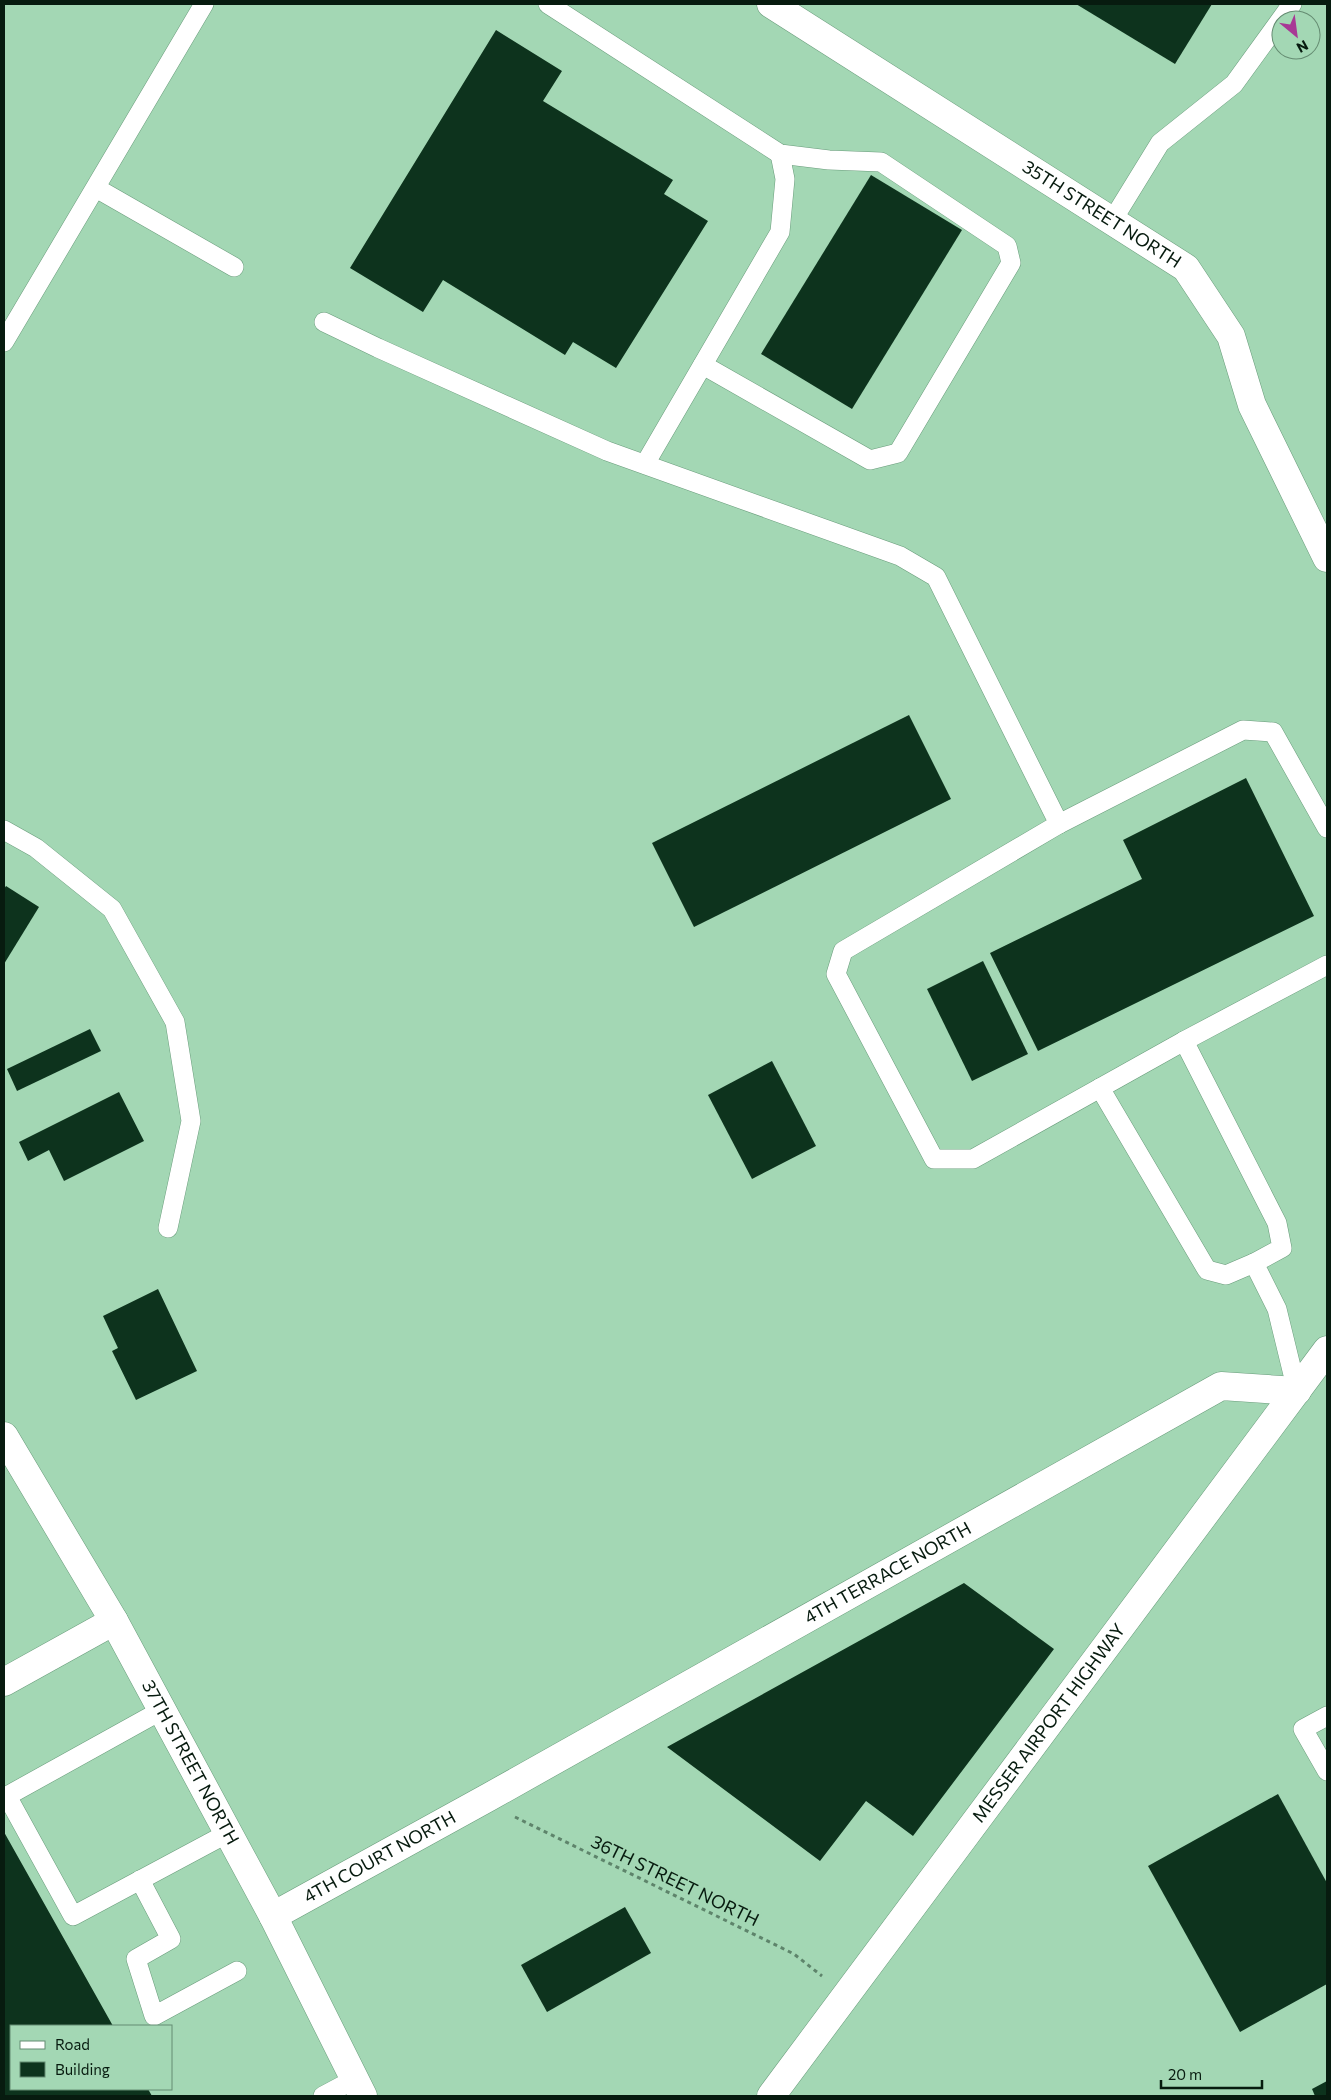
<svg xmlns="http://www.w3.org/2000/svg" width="1331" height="2100" font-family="Commissioner,sans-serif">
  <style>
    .building { fill: #0d331d }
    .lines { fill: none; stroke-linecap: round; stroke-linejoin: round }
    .service-casing { stroke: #699c7b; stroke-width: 20 }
    .minor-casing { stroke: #699c7b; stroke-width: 29 }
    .secondary-casing { stroke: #699c7b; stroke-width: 29 }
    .path { stroke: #5e846b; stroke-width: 3; stroke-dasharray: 4 4; stroke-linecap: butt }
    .service { stroke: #fff; stroke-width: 19 }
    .minor { stroke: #fff; stroke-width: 28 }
    .secondary { stroke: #fff; stroke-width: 28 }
    .labels { text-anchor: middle; stroke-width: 5; stroke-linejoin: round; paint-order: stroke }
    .street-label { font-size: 18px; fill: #071b0f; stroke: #a3d7b4 }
  </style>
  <rect width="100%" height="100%" fill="#a3d7b4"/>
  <g class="building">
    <polygon points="1076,4 1212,4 1175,64"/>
    <polygon points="496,30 562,71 543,101 673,180 664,194 708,221 616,368 573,342 565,355 443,280 423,312 350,268"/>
    <polygon points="871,175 962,230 852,409 761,354"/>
    <polygon points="909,715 951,799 694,927 652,843"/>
    <polygon points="1246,778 1314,916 1038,1051 990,953 1142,879 1123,840"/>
    <polygon points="6,886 39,907 4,964 4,889"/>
    <polygon points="983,961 1028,1054 972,1081 927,989"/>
    <polygon points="90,1029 101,1051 17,1091 7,1069"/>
    <polygon points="772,1061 816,1146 752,1179 708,1095"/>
    <polygon points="119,1092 144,1141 64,1181 49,1150 28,1161 19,1142"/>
    <polygon points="158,1289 197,1371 136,1400 112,1351 118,1348 103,1316"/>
    <polygon points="964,1583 1054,1649 913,1836 866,1801 820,1861 667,1747"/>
    <polygon points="1278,1794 1327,1883 1327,1984 1240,2032 1148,1866"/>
    <polygon points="4,1832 113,2026 11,2026 11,2089 148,2089 152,2096 4,2096"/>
    <polygon points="625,1907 651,1953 547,2012 521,1965"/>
    <polygon points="1327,2081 1327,2096 1315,2096 1312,2089"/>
  </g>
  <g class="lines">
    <defs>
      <g id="service">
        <polyline points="548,4 780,154 829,160 881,162 1007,246 1011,263 898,453 870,460 703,365"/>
        <polyline points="96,188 234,267"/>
        <polyline points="1112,221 1160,143 1234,84 1292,4"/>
        <polyline points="324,322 378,348 607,451 900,556 936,577 1059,824 843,951 836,974 934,1159 973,1159 1184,1041 1277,1223 1282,1248 1254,1263 1277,1309 1297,1391"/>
        <polyline points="4,342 204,4"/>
        <polyline points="645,464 780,232 785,179 780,154"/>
        <polyline points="1059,824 1243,730 1273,732 1327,828"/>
        <polyline points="4,830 36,848 112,909 175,1022 191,1121 168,1228"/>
        <polyline points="1184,1041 1327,965"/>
        <polyline points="1100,1088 1207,1270 1226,1275 1254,1263"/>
        <polyline points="162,1710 7,1796 73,1916 228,1833"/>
        <polyline points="1327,1716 1303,1729 1327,1771"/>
        <polyline points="140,1880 171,1939 136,1959 154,2016 237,1971"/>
        <polyline points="323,2096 355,2079"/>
      </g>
      <g id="minor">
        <path id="s1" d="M771 4 1186 268 1231 336 1252 405 1327 558"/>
        <path id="s2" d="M4 1436 114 1621 273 1916 363 2096"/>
        <polyline points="4,1682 114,1621"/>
        <path id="s3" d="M273 1916 489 1797 1221 1386 1297 1391"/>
      </g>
      <g id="secondary">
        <path id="s4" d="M771 2096 1327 1350"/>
      </g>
    </defs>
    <use href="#service" class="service-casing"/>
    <use href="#minor" class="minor-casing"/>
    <use href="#secondary" class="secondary-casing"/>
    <polyline class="path" points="515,1817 794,1954 822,1976"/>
    <use href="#service" class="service"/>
    <use href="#minor" class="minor"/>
    <use href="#secondary" class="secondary"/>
  </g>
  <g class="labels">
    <g class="street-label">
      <text dy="6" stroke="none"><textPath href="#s1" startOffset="392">35TH STREET NORTH</textPath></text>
      <text dy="6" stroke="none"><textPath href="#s3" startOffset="704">4TH TERRACE NORTH</textPath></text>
      <text dy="6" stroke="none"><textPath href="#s4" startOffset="465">MESSER AIRPORT HIGHWAY</textPath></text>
      <text dy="6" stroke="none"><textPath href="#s2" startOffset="376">37TH STREET NORTH</textPath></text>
      <text dy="6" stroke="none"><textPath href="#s3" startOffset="122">4TH COURT NORTH</textPath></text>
      <text transform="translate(675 1881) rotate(26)" y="6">36TH STREET NORTH</text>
    </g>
  </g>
  <rect width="1331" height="2100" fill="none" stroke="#071b0f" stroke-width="10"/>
  <rect x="10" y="2025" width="162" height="65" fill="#a3d7b4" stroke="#658c72"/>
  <rect x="20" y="2041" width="25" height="8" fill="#ffffff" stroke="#658c72"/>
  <text x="55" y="2050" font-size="15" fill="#071b0f">Road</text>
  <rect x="20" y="2062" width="25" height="15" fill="#0d331d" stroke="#658c72"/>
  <text x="55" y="2075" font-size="15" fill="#071b0f">Building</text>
  <g transform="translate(1296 35) rotate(151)"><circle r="24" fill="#a3d7b4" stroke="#658c72"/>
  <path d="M0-4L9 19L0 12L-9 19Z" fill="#a83895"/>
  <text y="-8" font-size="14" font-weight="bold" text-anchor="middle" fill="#071b0f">N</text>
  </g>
  <path d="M1161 2080v8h101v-8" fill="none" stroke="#071b0f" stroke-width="2.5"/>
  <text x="1168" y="2080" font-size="15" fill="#071b0f" stroke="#a3d7b4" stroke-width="4" paint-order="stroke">20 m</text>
</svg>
